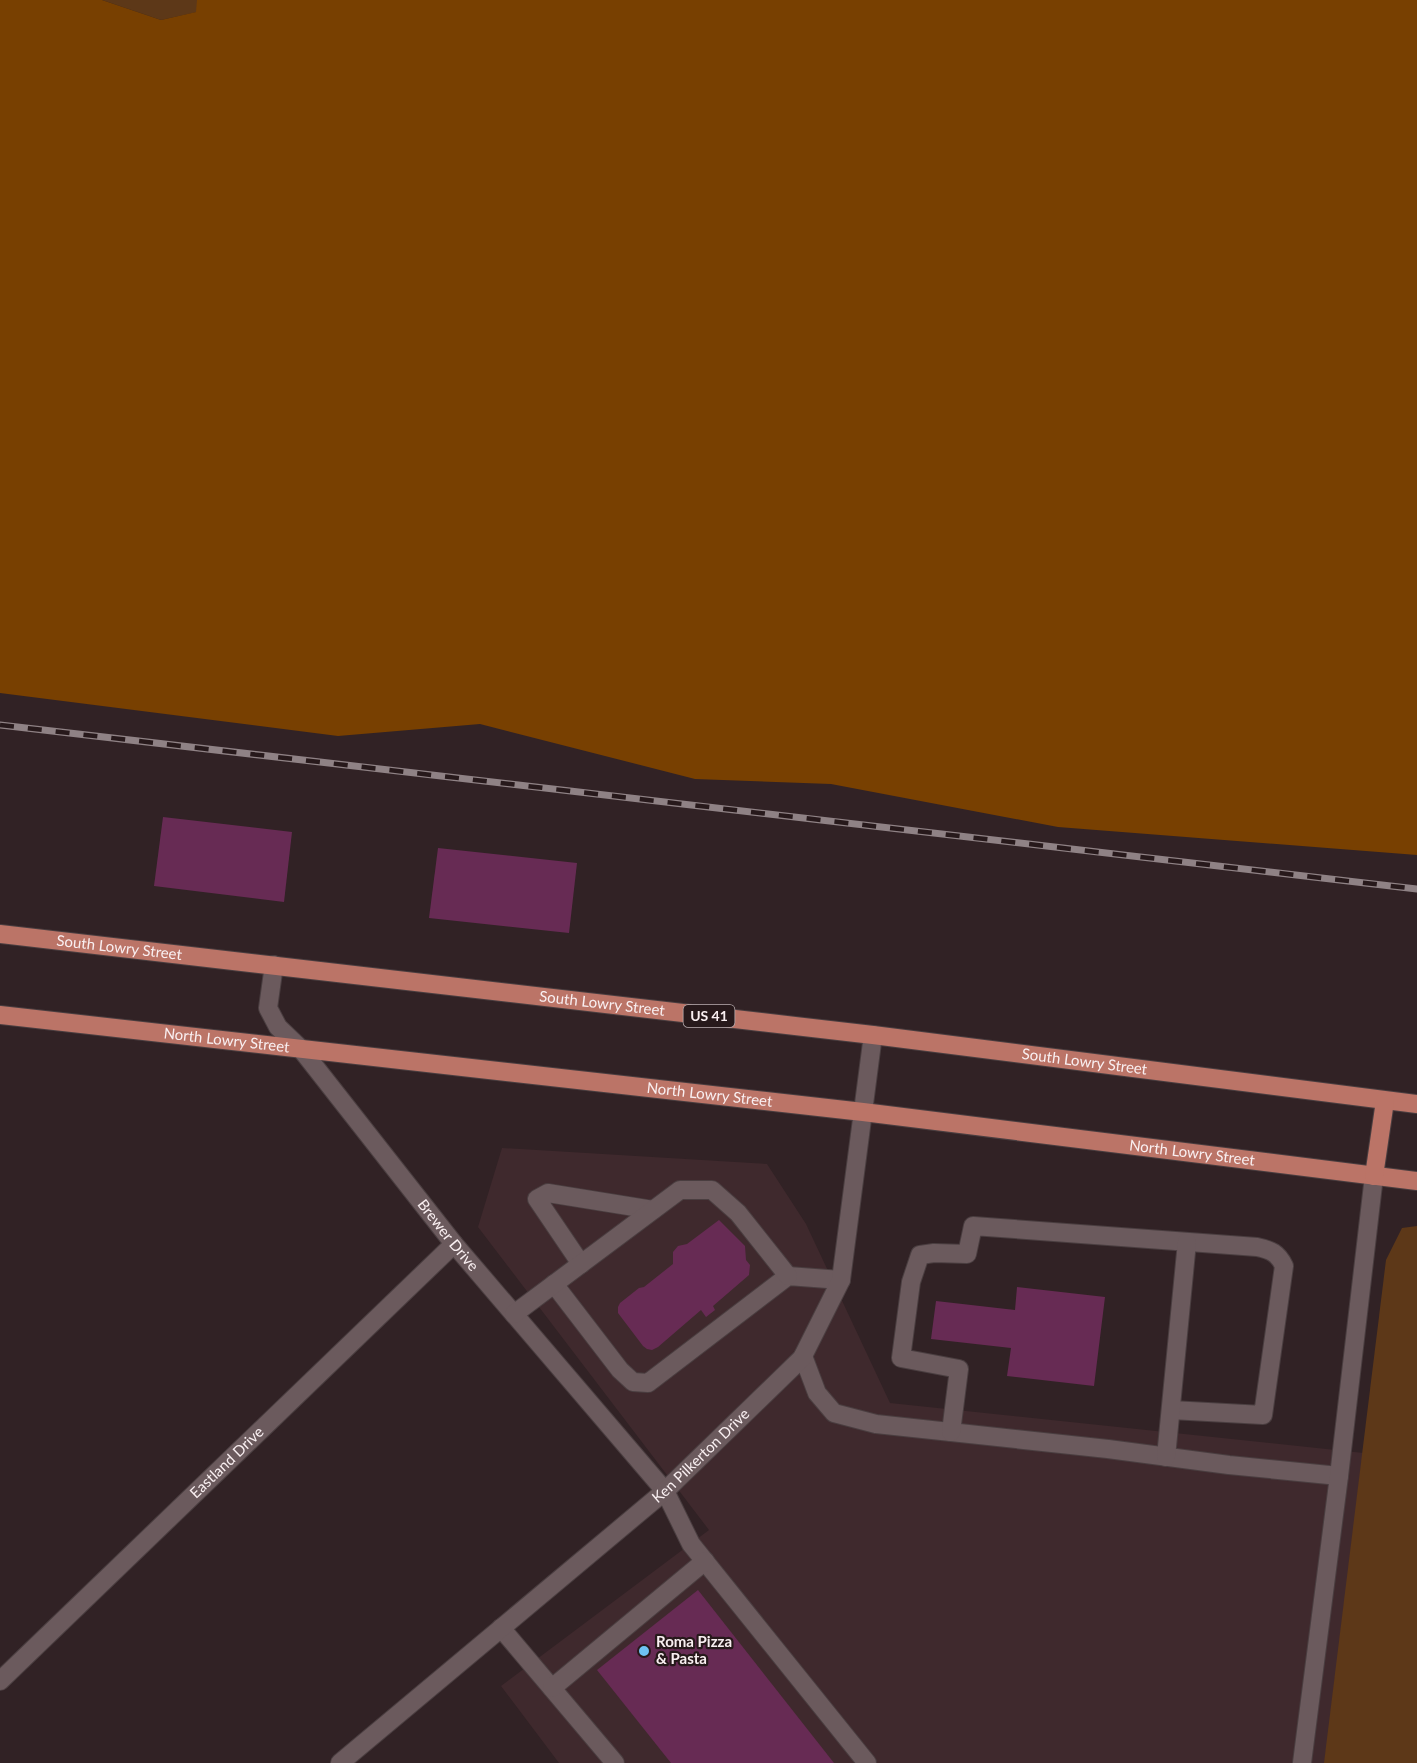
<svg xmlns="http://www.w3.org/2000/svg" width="1417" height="1763" font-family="Lato,sans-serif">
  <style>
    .built { fill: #3f292d }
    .green { fill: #5d3818 }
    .forest { fill: #784001 }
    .building { fill: #672b54 }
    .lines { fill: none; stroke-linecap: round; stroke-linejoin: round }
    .minor-casing { stroke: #4a3e40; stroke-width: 20 }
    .major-casing { stroke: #4a3e40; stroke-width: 20 }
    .minor { stroke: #6b5a5d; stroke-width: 18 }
    .major { stroke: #bb7467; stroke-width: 18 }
    .rail-casing { stroke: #8f8285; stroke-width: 7 }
    .rail { stroke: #27191b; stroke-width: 4.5; stroke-dasharray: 14; stroke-linecap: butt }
    .poi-dot { fill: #6ec2f3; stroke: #27191b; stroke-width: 2 }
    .labels { text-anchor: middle; stroke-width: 4.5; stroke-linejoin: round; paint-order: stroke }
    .shield { fill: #27191b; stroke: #baafb1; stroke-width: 1.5 }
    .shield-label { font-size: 14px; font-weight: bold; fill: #f9eff1 }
    .street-label { font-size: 15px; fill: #f9eff1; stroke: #27191b }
    .poi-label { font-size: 15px; font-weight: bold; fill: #f9eff1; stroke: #27191b; text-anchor: start }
  </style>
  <rect width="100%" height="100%" fill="#312225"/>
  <polygon class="built" points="502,1148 767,1164 806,1224 890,1403 1373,1454 1329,1763 559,1763 501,1686 709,1530 478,1227"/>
  <g class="green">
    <polygon points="102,0 197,0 197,12 161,20"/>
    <polygon points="1417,1226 1417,1763 1324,1763 1386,1260 1402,1228"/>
  </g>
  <polygon class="forest" points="0,0 102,0 161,20 196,12 197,0 1417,0 1417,855 1058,827 831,784 695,779 480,724 338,736 0,693"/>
  <g class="building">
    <polygon points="163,817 292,832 284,902 154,886"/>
    <polygon points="438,848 577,863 569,933 429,918"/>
    <polygon points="719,1220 745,1246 746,1260 750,1265 749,1275 713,1306 715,1310 706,1317 701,1310 658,1347 652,1350 647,1349 643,1346 618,1313 618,1307 620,1303 639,1288 644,1287 673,1264 673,1252 678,1246 687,1244"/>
    <polygon points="1017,1287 1105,1297 1094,1386 1007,1376 1011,1348 931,1339 936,1301 1015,1310"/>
    <polygon points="698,1590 834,1763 671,1763 597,1670"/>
  </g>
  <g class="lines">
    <defs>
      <g id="minor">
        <path id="s1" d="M274 965 268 1008 278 1027 301 1049 454 1244 665 1491 691 1544 867 1763"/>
        <polyline points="581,1264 537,1199 548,1193 653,1210"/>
        <polyline points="554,1284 620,1370 633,1382 648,1383 788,1276 841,1280"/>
        <polyline points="514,1314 680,1190 712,1190 738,1213 788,1276"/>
        <polyline points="803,1356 817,1393 834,1413 876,1424 1108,1449 1229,1465 1339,1476"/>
        <path d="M951 1432 959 1369 901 1358 911 1282 920 1255 934 1253 967 1254 973 1226 1257 1247C1271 1250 1278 1253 1284 1266L1263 1415 1171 1410"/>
        <polyline points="1166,1457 1187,1242"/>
        <polyline points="501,1628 615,1763"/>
        <path id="s2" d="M0 1681 454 1244"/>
        <polyline points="552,1688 705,1561"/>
        <path id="s3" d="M340 1763 665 1491 802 1358 841 1280 873 1035"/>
        <polyline points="1302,1763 1339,1476 1374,1176"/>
      </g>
      <g id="major">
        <path id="s4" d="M0 934 873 1035 1417 1104"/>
        <path id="s5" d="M0 1015 863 1112 1417 1181"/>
        <polyline points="1374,1176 1385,1101"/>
      </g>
    </defs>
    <use href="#minor" class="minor-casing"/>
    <use href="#major" class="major-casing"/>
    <use href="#minor" class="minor"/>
    <use href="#major" class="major"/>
    <defs>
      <polyline id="rail" points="0,725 1417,889"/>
    </defs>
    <use href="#rail" class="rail-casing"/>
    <use href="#rail" class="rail"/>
  </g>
  <circle class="poi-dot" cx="644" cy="1651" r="6"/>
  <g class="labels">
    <rect class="shield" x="683.5" y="1005" width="51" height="22" rx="4.5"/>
    <g class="shield-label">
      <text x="709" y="1021">US 41</text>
    </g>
    <g class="street-label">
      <text dy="5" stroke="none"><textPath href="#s4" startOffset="120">South Lowry Street</textPath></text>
      <text dy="5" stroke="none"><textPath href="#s4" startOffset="606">South Lowry Street</textPath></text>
      <text dy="5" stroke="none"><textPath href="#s5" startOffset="228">North Lowry Street</textPath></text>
      <text dy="5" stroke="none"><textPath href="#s4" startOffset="1092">South Lowry Street</textPath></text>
      <text dy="5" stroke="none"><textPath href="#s5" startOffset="714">North Lowry Street</textPath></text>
      <text dy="5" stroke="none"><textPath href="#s5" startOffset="1200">North Lowry Street</textPath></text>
      <text dy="5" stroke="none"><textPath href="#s1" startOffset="334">Brewer Drive</textPath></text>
      <text dy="5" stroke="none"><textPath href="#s3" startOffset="474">Ken Pilkerton Drive</textPath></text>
      <text dy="5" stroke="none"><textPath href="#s2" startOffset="315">Eastland Drive</textPath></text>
    </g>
    <g class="poi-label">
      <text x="656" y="1647">Roma Pizza<tspan x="656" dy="17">&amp; Pasta</tspan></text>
    </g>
  </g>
</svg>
